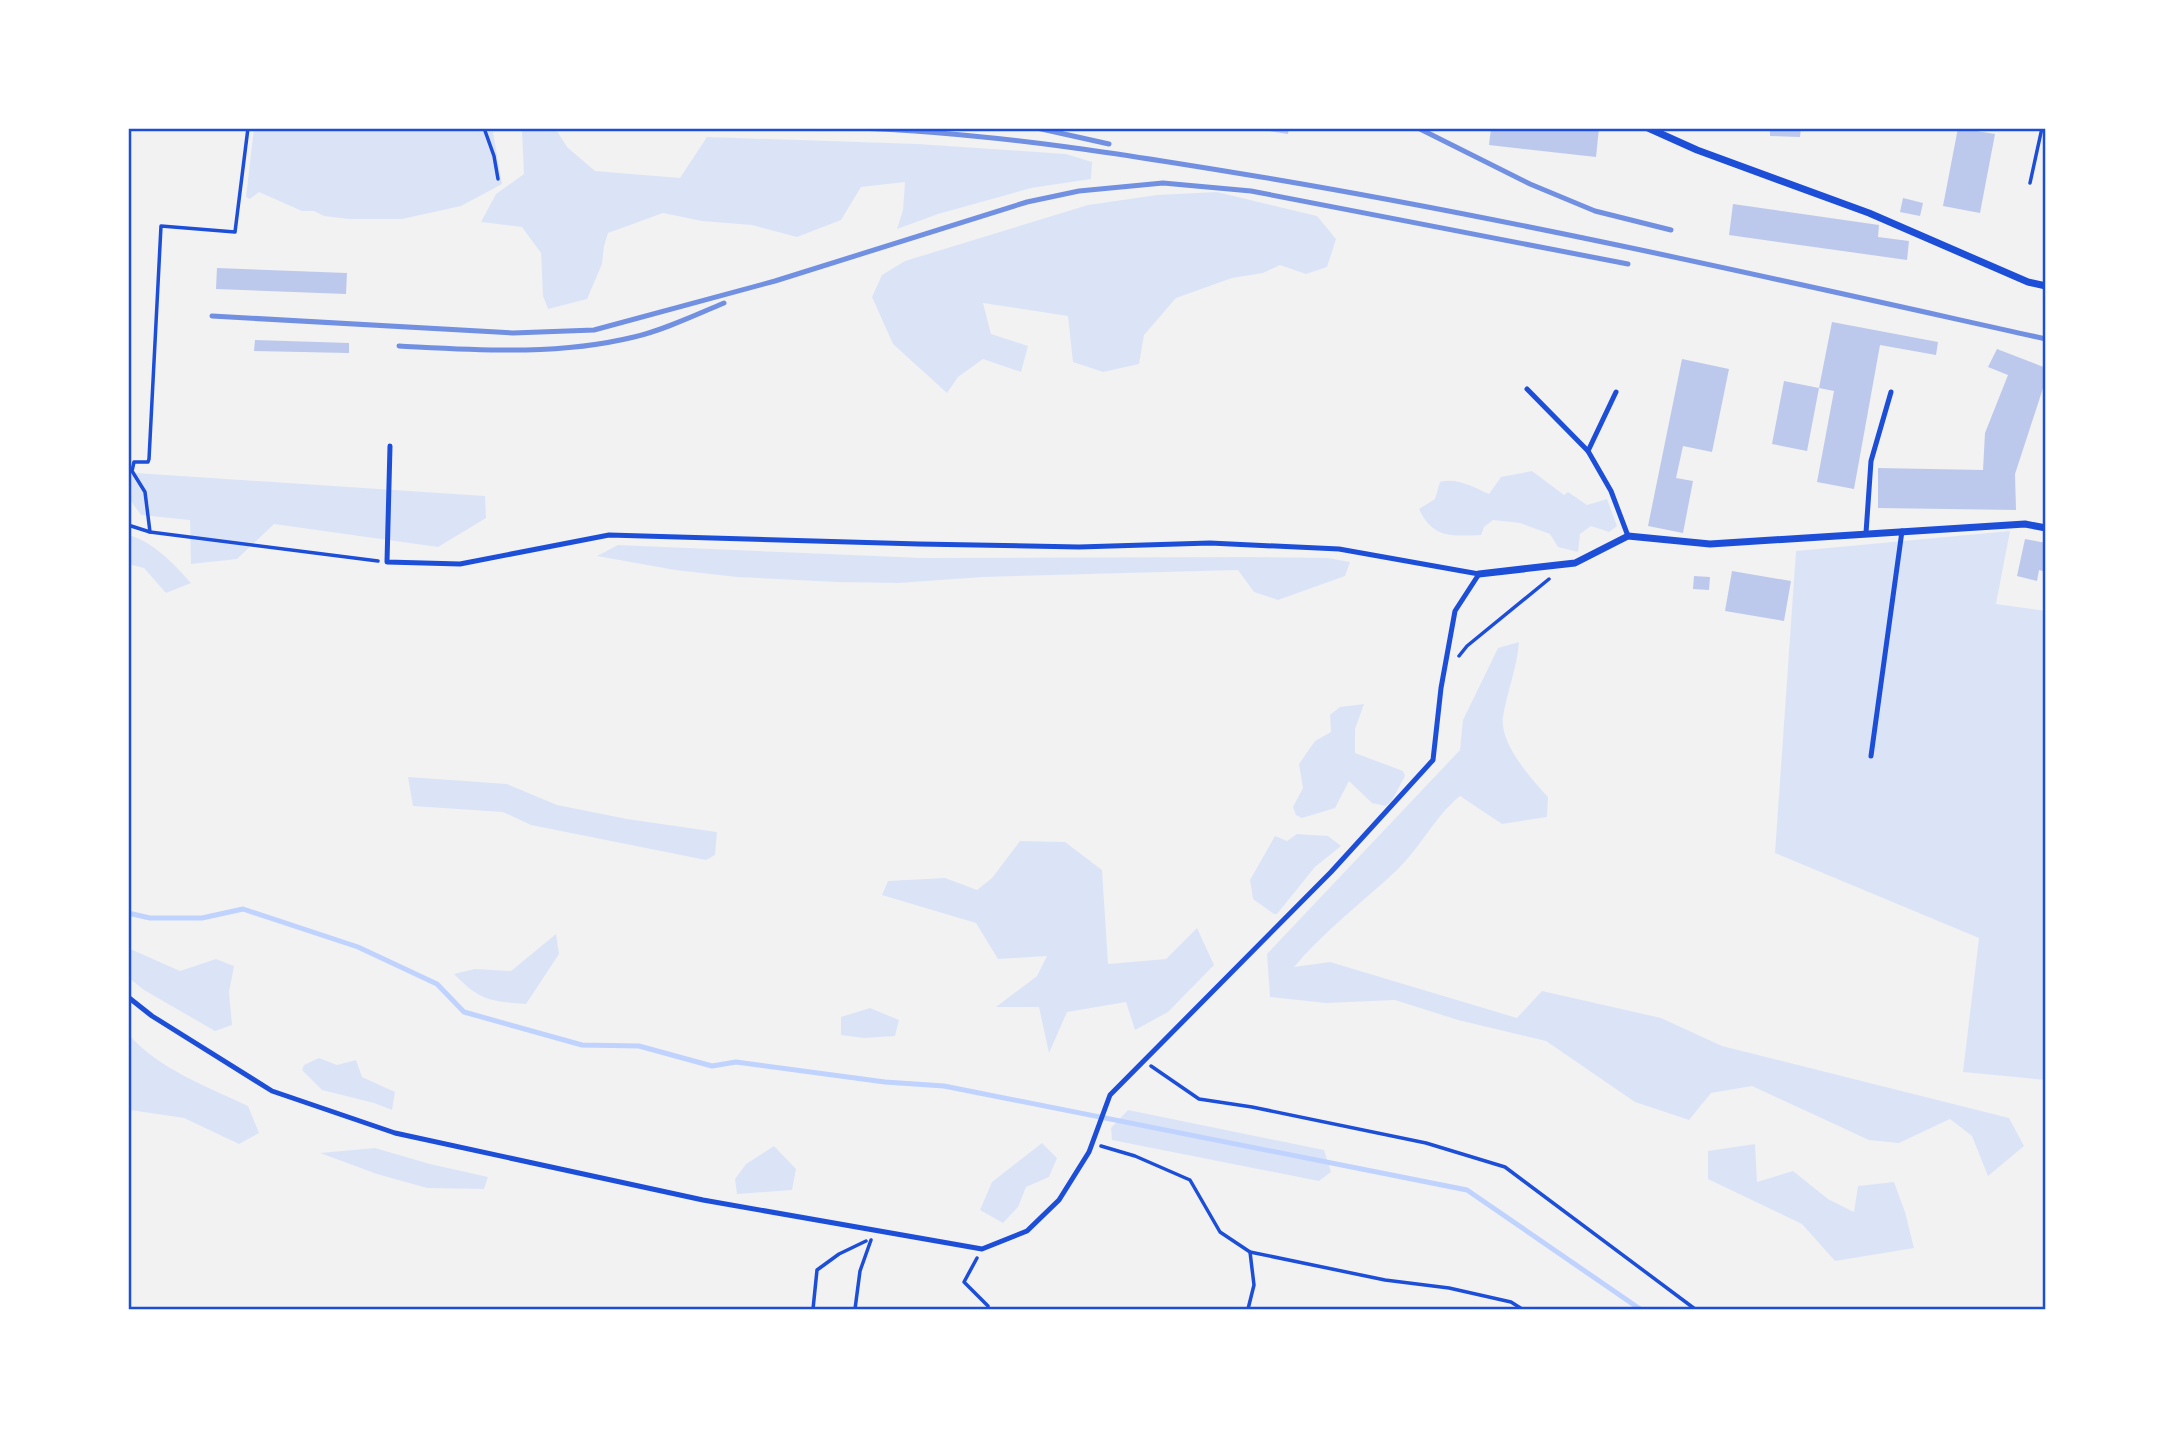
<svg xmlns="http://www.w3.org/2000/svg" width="2174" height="1437" font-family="'PT Sans Narrow',sans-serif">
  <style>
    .green { fill: #dbe4f7 }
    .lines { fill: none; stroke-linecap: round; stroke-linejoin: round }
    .stream { stroke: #bfd3fe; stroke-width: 5 }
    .building { fill: #bdc9ec }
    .path { stroke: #1d4ed8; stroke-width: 3.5 }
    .service { stroke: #1d4ed8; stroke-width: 5 }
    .minor { stroke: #1d4ed8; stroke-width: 7 }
    .rail { stroke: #7290e2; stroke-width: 5 }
    .neatline { fill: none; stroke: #1d4ed8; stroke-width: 2.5 }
  </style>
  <rect width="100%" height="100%" fill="#f2f2f2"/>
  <g class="green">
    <polygon points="254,128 423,128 493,132 502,184 461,206 402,219 349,219 324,216 314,211 302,211 259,192 250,199 246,197"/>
    <polygon points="545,128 555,128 567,147 595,171 680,178 707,137 918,144 1066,154 1092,162 1091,179 1031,188 938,214 897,229 903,210 905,182 861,187 841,220 797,237 752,225 702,221 663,213 608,233 604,246 602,264 587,299 548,309 543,296 541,253 522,227 481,222 496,194 524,174 522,131"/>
    <polygon points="1217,192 1317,216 1336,239 1327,267 1306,274 1280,265 1263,273 1232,278 1176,298 1144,335 1139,364 1103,372 1073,362 1068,316 983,303 991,334 1028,346 1021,372 983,359 958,377 947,393 893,344 872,297 882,275 905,261 1088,205 1157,195"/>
    <path d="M1532 471 1564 495 1568 492 1587 505 1607 499 1617 526 1609 532 1591 526 1580 534 1578 552 1558 547 1550 534 1520 523 1493 520 1484 527 1481 535C1452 536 1433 539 1419 509L1435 499 1440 482C1456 477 1474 487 1489 494L1501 477Z"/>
    <polygon points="136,473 485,496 486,518 438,547 274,524 237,559 191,564 190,520 141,515 128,497 128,478"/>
    <polygon points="2010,531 1996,604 2046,611 2046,1080 1963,1072 1979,938 1775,853 1796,551"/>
    <path d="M128 535C153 541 175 565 191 583L166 593 144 568 128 564Z"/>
    <polygon points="618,545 923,558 1247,557 1328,558 1350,562 1345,576 1278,600 1254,592 1238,570 983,577 898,583 837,582 737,577 675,570 597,556"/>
    <path d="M1519 642C1517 668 1507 692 1503 717 1499 743 1532 780 1548 797L1547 817 1502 824 1460 796C1435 816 1421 847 1397 870 1363 902 1324 931 1294 967L1330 962 1517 1018 1542 991 1661 1018 1722 1046 2009 1118 2024 1146 1988 1176 1972 1136 1950 1119 1899 1143 1869 1140 1752 1086 1711 1093 1689 1120 1635 1102 1546 1041 1458 1020 1395 1000 1326 1003 1270 997 1267 954 1460 750 1463 720 1498 648Z"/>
    <polygon points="1364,704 1355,729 1355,753 1403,771 1405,776 1392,800 1386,806 1372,803 1349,781 1335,808 1302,818 1296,815 1293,807 1303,788 1299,764 1315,741 1331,732 1330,715 1340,707"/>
    <polygon points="408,777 507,784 557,805 627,819 717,832 715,855 706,860 531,825 503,812 413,806"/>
    <polygon points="1297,834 1328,836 1341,846 1315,867 1277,914 1274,914 1253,899 1250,880 1275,836 1287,841"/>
    <polygon points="1020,841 1065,842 1102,870 1108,964 1166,959 1197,928 1214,965 1168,1012 1135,1030 1126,1002 1067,1012 1049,1053 1039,1007 996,1007 1037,976 1047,956 998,959 976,923 882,895 888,881 945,878 977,890 992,878"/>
    <path d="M556 934 559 954 526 1004C490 1001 480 1001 454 974L475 969 511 971Z"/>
    <polygon points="128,948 180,971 216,959 234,966 229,992 232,1025 215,1031 144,990 128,977"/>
    <polygon points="870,1008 899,1020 895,1036 864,1038 841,1035 841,1017"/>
    <path d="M128 1034C159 1069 206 1086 248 1106L259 1133 239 1144 184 1118 130 1110 128 1109Z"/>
    <polygon points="319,1058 337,1065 356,1060 362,1077 395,1092 392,1110 374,1103 322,1090 302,1070 304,1065"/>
    <polygon points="1128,1110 1324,1150 1331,1172 1319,1181 1112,1140 1111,1128"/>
    <polygon points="1042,1143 1057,1158 1049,1177 1026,1187 1018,1207 1003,1223 980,1210 992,1182"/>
    <polygon points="1755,1144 1757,1182 1793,1171 1828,1199 1854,1212 1858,1186 1894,1182 1905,1212 1914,1248 1835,1261 1802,1224 1708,1179 1708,1151"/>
    <polygon points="774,1146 796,1169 792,1190 737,1194 735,1179 746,1164"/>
    <polygon points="375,1148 430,1164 488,1177 484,1189 427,1188 377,1174 320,1153"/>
  </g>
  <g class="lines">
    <polyline class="stream" points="128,913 150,918 202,918 243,909 358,947 437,984 464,1012 582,1045 639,1046 712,1066 736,1062 885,1082 944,1086 1467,1190 1640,1309"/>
  </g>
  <g class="building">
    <polygon points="1270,128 1289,128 1288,134 1269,131"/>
    <polygon points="1491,128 1599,128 1596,157 1489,145"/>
    <polygon points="1770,128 1801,128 1800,137 1770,136"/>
    <polygon points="1958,128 1995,134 1980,213 1943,206"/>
    <polygon points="1903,198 1923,203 1920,216 1900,212"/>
    <polygon points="1733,204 1879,225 1878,237 1909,241 1907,260 1729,235"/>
    <polygon points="217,268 347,273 346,294 216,289"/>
    <polygon points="1832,322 1938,342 1936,355 1880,345 1854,489 1817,482 1834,391 1819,388 1807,451 1772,444 1784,381 1819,388"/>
    <polygon points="255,340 349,343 349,353 254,351"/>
    <polygon points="1997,349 2046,368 2046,379 2015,474 2016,510 1878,508 1878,468 1983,470 1985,433 2008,375 1988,367"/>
    <polygon points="1682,359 1729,369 1712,452 1683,446 1676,478 1693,481 1683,533 1648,526"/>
    <polygon points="2025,539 2046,543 2046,572 2039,570 2037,581 2017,576"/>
    <polygon points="1732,571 1791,581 1784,621 1725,611"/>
    <polygon points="1694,576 1710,577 1709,590 1693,589"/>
  </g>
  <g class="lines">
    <g class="path">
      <polyline points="484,128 494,156 498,179"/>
      <polyline points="2030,183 2042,128"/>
      <polyline points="128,525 150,532 378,561"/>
      <polyline points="150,532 145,492 132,471 134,462 148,462 149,459 161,226 235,232 248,128"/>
      <polyline points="1459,656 1467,646 1549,579"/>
      <polyline points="1151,1066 1199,1099 1252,1107 1426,1143 1505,1167 1695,1309"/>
      <polyline points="1101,1146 1135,1156 1190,1180 1220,1232 1250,1252 1385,1280 1449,1288 1511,1302 1522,1309"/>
      <polyline points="977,1258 964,1282 988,1306 988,1309"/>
      <polyline points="813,1309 817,1270 839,1254 866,1241"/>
      <polyline points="855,1309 860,1271 871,1240"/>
      <polyline points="1248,1309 1254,1285 1250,1252"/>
    </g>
    <g class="service">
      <polyline points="1527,389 1588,451"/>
      <polyline points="1616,392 1588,451 1611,491 1628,536"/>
      <polyline points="1866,533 1871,461 1891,392"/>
      <polyline points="1871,756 1902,531"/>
      <polyline points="128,997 152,1016 272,1091 395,1133 703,1200 982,1249 1027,1231 1059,1200 1089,1152 1110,1095 1331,872 1433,760 1441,688 1455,611 1479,574 1339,549 1210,543 1079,547 919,544 609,535 460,564 387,562 390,446"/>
    </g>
    <g class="minor">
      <polyline points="1648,128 1697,150 1869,213 2028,282 2046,286"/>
      <polyline points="1479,574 1575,563 1628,536 1710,544 2025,524 2046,528"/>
    </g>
    <g class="rail">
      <path d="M857 128C997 133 1135 156 1273 179 1532 223 1789 282 2046 339"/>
      <polyline points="1037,128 1109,144"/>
      <polyline points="1418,128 1530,184 1595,211 1671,230"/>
      <polyline points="212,316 513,333 594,330 775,281 1027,202 1079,191 1163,183 1251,191 1628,264"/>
      <path d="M399 346C478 350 556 356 634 337 664 330 695 315 724 303"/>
    </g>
  </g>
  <rect width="2174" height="1437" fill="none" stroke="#ffffff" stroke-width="259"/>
  <rect x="130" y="130" width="1914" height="1178" class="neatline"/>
</svg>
